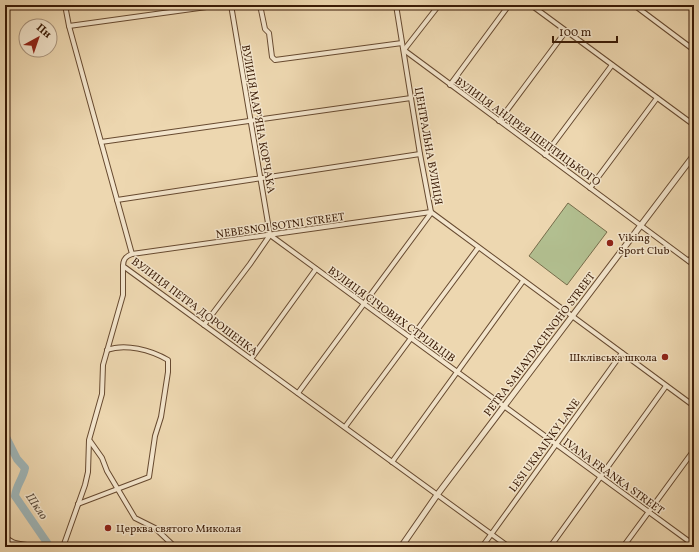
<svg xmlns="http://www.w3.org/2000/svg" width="699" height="552" font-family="Vollkorn,serif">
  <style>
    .pitch { fill: #b2bf90; stroke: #766d4b }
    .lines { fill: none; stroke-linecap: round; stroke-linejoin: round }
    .river { stroke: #9fb6b8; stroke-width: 8 }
    .minor-casing { stroke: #674a30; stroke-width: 6 }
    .tertiary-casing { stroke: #674a30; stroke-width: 7 }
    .minor { stroke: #f3e5cc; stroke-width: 4 }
    .tertiary { stroke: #f3e5cc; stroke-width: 5 }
    .poi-dot { fill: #8f2418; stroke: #f3e5cc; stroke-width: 1.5 }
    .labels { text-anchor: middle; stroke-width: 3; stroke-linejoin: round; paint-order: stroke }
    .street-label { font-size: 11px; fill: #3a1b06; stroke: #f3e5cc }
    .poi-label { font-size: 11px; fill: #3a1b06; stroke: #f3e5cc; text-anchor: start }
    .water-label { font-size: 12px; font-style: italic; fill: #584a3b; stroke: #f3e5cc }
  </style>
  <rect width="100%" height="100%" fill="#edd7b0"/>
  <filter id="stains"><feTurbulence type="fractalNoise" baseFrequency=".005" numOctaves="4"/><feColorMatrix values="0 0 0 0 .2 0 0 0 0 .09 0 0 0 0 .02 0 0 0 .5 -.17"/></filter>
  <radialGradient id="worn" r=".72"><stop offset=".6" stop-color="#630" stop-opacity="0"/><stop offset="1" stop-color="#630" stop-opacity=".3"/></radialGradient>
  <polygon class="pitch" points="568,203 607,232 567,285 529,256"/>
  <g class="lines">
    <path class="river" d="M5 435 17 459 25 468C23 479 16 485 15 496L50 547"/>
    <defs>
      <g id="minor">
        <path d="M65 5 69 26 132 254C126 256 123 259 123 266L509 547"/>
        <polyline points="231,5 270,235"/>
        <polyline points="260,5 265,29 269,33 272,57 275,60 402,43"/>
        <polyline points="396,5 420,154 431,212 694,406"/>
        <polyline points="439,5 404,50 694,265"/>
        <polyline points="531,5 694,125"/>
        <polyline points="634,5 694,50"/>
        <polyline points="69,26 221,5"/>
        <polyline points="450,85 509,5"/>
        <polyline points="499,121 566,31"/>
        <polyline points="101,142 411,98"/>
        <polyline points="545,155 612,65"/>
        <polyline points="590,188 657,98"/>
        <polyline points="117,200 420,154"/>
        <polyline points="270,235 694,545"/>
        <polyline points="132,254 431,212"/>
        <polyline points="689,261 694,254"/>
        <polyline points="204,325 250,264 270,235"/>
        <polyline points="251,359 316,269"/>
        <polyline points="298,393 431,213"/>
        <polyline points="345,427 478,248"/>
        <polyline points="90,441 102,458 107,471 135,518 155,528 175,547"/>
        <polyline points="392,462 523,281"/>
        <path d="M78 504 149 477 155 436 161 417 168 372V360C151 350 125 343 107 350"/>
        <path d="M5 536C12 546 24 543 34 547"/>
        <polyline points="63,547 85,485 88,472 89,440 102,394 103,365 123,295 123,266"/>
        <polyline points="482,547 622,353"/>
        <polyline points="550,547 666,386"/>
        <polyline points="623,547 694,450"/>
      </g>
      <polyline id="tertiary" points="401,547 437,495 694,155"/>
    </defs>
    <use href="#minor" class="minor-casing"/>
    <use href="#tertiary" class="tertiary-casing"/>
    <use href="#minor" class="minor"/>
    <use href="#tertiary" class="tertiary"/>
  </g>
  <g class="poi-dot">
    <circle cx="610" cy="243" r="4"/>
    <circle cx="665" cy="357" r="4"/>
    <circle cx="108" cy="528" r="4"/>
  </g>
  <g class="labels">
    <g class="street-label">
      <text transform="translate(259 119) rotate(80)" y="4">ВУЛИЦЯ МАР'ЯНА КОРЧАКА</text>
      <text transform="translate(528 131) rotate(36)" y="4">ВУЛИЦЯ АНДРЕЯ ШЕПТИЦЬКОГО</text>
      <text transform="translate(429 146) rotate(80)" y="4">ЦЕНТРАЛЬНА ВУЛИЦЯ</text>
      <text transform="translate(280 225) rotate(-8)" y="4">NEBESNOI SOTNI STREET</text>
      <text transform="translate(195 306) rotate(37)" y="4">ВУЛИЦЯ ПЕТРА ДОРОШЕНКА</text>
      <text transform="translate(392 314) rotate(36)" y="4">ВУЛИЦЯ СІЧОВИХ СТРІЛЬЦІВ</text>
      <text transform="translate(539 344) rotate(-53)" y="4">PETRA SAHAYDACHNOHO STREET</text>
      <text transform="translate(544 445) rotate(-54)" y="4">LESI UKRAINKY LANE</text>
      <text transform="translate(614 476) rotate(36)" y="4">IVANA FRANKA STREET</text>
    </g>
    <g class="poi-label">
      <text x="618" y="241">Viking<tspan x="618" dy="13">Sport Club</tspan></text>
      <text x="657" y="361" text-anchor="end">Шклівська школа</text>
      <text x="116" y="532">Церква святого Миколая</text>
    </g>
    <g class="water-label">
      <text transform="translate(37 506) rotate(56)" y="4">Шкло</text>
    </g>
  </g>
  <rect width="699" height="552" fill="none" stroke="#edd7b0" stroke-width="20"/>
  <rect x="6" y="6" width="687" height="540" fill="none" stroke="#3a1b06" stroke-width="2"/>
  <rect x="10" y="10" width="679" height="532" fill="none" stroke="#3a1b06"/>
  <g transform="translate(38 38) rotate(40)"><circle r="19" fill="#f3e5cc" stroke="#a9947d"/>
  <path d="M0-3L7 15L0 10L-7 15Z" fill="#8f2418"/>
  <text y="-6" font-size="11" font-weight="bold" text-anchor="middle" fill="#3a1b06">Пн</text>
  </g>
  <path d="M553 36v6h64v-6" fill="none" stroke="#3a1b06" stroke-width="2"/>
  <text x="559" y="36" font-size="12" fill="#3a1b06" stroke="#f3e5cc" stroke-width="3" paint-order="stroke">100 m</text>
  <rect width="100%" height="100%" filter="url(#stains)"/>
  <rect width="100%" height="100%" fill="url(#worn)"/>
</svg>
